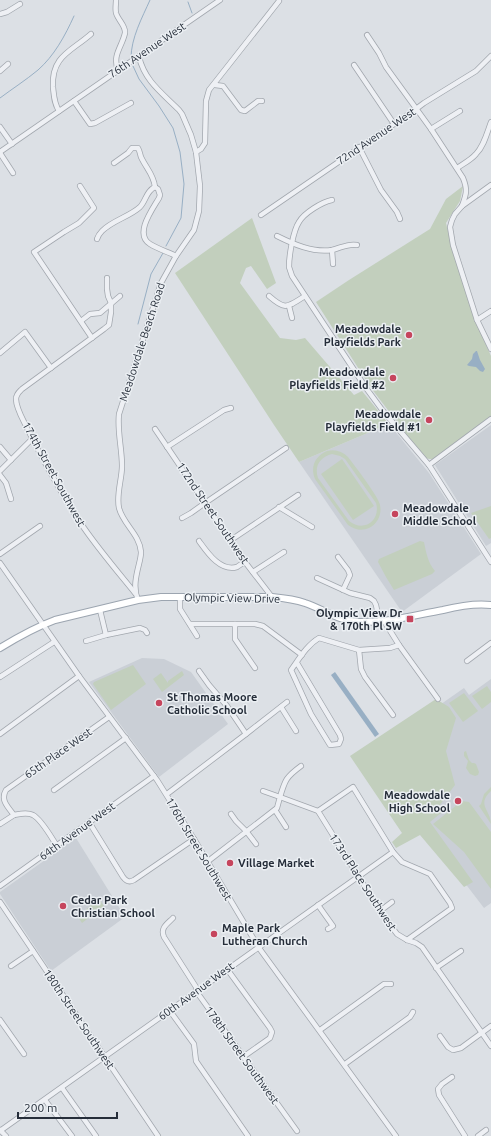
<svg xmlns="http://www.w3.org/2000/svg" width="491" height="1136" font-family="Ubuntu,sans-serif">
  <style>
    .built { fill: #cacfd6 }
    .green { fill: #c2cfbd; fill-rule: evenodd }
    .water { fill: #98afc4 }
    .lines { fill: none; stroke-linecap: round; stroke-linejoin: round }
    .stream { stroke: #98afc4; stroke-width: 1 }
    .minor-casing { stroke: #a2a7ae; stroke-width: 6 }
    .major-casing { stroke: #9ca5b0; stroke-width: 8 }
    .minor { stroke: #eef0f4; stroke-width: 4.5 }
    .major { stroke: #fff; stroke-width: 6 }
    .poi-dot { fill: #c6455d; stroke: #ebeff3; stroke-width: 1.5 }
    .labels { text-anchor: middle; stroke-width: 3; stroke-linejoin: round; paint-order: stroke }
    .street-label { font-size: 11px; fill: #262e3a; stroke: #ebeff3 }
    .poi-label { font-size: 11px; font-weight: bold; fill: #262e3a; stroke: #ebeff3; text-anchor: end }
  </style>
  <rect width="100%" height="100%" fill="#dce0e5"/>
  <g class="built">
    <polygon points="389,424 429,473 481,554 402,612 299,462"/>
    <polygon points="491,425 491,543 486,546 435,465"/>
    <polygon points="142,658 164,659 191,672 228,724 159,777 89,682"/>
    <polygon points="491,679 491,903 484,908 422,827 434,709 464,688 469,695"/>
    <polygon points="76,838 125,917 51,971 0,894 0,892"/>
  </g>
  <g class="green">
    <polygon points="463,186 460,201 446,223 453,252 476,322 491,356 491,416 433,459 429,459 424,457 371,388 316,302 349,280 430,229 446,199"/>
    <polygon points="252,218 276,283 267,289 251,266 246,268 240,283 280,338 296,340 305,338 354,395 362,391 389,424 299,462 274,425 175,273"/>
    <path d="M327 451C335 449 342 451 348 457 354 465 379 497 380 505 382 514 378 524 369 528 362 531 355 530 348 525L315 479C310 467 315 456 327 451ZM332 454 340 456 345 459 376 503C381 520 364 533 349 521L318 478C314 466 320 457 332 454Z"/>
    <polygon points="342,459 374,506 353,520 321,474"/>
    <polygon points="491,506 491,538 489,539 471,513"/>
    <path d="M420 541 424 542C426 552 428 563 435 571L432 574 394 590 386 577 378 562 379 559Z"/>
    <polygon points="133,665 146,684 111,710 93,684 94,682"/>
    <polygon points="182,671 184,675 162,692 153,679 161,673 168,683 168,681"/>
    <polygon points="487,686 491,692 491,702 482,709 472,696"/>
    <polygon points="464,693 478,711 463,722 449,703"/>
    <polygon points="436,699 449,707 456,718 446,751 455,785 439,806 441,813 430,822 473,882 464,887 420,835 396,848 392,842 402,833 350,756"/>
    <polygon points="466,751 469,760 472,763 474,763 476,764 479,772 478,775 475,776 470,774 466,768 468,761 464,756 464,752"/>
    <path d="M491 787V791C476 805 491 810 491 824L479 806 481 804 484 794Z"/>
    <polygon points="462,801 469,802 491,832 491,889 464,852 433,824"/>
    <path d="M99 899 104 906 82 923 78 917C85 911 91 904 99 899Z"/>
  </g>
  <g class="water">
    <polygon points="476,351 477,351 480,360 485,369 483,372 480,371 476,367 469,366 467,365 472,359 473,354"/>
    <polygon points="335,672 379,734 375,737 331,675"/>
  </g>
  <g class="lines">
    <g class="stream">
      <polyline points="188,2 192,13"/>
      <path d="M131 58C131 38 142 18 150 0"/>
      <polyline points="133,66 139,79 159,106 173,128 180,152 184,184 181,218 166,246"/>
      <path d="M0 98C12 89 26 80 38 70 54 56 65 36 74 16"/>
      <polyline points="138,324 151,274 163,253"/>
    </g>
    <defs>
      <g id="minor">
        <path d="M116 0C116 4 115 9 116 13 118 20 126 26 125 33 122 47 112 55 118 70"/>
        <polyline points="0,14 7,12 20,4"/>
        <path d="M367 35 379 53 386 67 431 129 463 178C468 190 466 195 462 206"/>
        <polyline points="354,65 394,124"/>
        <polyline points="0,71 8,64"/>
        <polyline points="215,85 223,86 241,110 245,111 258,101 262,101"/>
        <polyline points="74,101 90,124 95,123 131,103"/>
        <path d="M59 111C54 103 54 96 53 87 51 56 72 51 91 34"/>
        <polyline points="0,127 12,144"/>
        <polyline points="431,129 460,111"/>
        <polyline points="359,147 381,190 397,212 400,219"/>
        <polyline points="0,152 220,0"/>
        <polyline points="196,152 201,149 205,143 206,101 209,90 279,1"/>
        <polyline points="0,153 13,173"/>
        <path d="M114 163 128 153 132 148H138C140 152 140 154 141 157 146 168 154 175 155 187L158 189 160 195 159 198C152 210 134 234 150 244 158 249 168 252 176 256"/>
        <path d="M457 168C463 164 471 160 476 154 484 146 487 133 491 122"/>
        <polyline points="491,185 462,206 455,214 452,220 450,227 453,245 477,320 491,349"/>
        <polyline points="80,186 94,208 79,223 64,232 34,252 92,338"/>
        <path d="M332 200C322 202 304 213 299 222 293 231 289 256 289 267 290 270 291 273 292 276L366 388 383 411 429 465 491 562"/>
        <polyline points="261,215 416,109 424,103 476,71 491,56"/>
        <path d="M277 236C293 244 313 253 332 250 341 248 348 243 357 245"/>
        <path d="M97 239C98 236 100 233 102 231 113 220 129 217 140 207 146 201 146 191 155 187"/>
        <polyline points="332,250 333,264"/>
        <path d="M107 278V289L108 296 111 303V312L109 325 104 329 22 389C19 392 16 394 16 399 16 409 24 421 28 430 45 464 63 497 84 528 100 551 118 572 135 593"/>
        <path d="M269 296C286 311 287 307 305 296"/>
        <polyline points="289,306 292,318"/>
        <polyline points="477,320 491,311"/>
        <polyline points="81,321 90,314 100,313 120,296"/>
        <polyline points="0,353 25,332 51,368"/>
        <polyline points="155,429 245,562 272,597"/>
        <polyline points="0,447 11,460"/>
        <polyline points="167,447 224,410 231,408"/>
        <polyline points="429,465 491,419"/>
        <polyline points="0,471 33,438"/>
        <polyline points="0,475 6,483 11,499"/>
        <polyline points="279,507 312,527"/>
        <polyline points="182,518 191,513 205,503 286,448"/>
        <polyline points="231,540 298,495"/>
        <path d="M199 541C207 552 220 572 237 567 239 566 242 563 245 562"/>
        <polyline points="0,554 40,526"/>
        <polyline points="338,557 348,570 350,575 343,590"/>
        <polyline points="0,563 79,676 157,780 194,839 259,948 396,1136"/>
        <polyline points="253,572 284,552"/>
        <polyline points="317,578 350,593 370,598 374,601 376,605 378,615 384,621 399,645 438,699"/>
        <polyline points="180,597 180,609 197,636"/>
        <path d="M138 600C133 588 136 576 139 564 140 560 141 556 141 552 140 535 123 524 119 508 116 495 122 479 122 466 122 448 117 431 119 414L161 283 176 256 194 230 199 211 200 186 196 152 191 135 182 114 179 110C161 92 145 81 139 57"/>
        <polyline points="100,610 106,635"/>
        <polyline points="190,624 255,624 263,626 302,655"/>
        <polyline points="235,624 235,639 255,668"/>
        <polyline points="86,641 106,635 140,628 145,630 147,633"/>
        <polyline points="359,650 361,669 365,677 393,715"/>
        <polyline points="467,661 491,643"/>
        <path d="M297 663 340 735 341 739 339 744 330 745 311 714 291 670C299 659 307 645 319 638L359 650 390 648 399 645"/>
        <polyline points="199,671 209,685 227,706 246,734"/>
        <polyline points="0,677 54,642"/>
        <polyline points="281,707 296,731"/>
        <polyline points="0,734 79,676"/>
        <path d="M301 766C286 777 285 780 280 797L318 811 380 911 397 934 407 940 416 943 422 947 491 1046"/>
        <polyline points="54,790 126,738"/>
        <polyline points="167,794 246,734 287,702"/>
        <polyline points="275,810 286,827"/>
        <polyline points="318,811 353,787 393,852 402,862 430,874 450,903 452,908 407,940"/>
        <polyline points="231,814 236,821 246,831 256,844"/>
        <path d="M89 822 123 877C126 881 129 883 134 880L194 839"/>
        <polyline points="0,824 14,815"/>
        <path d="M57 846C51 837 42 820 33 815 27 812 20 814 14 815 8 807 0 800 6 790L109 717"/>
        <polyline points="207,862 277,808 280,797 263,791"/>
        <polyline points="0,886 154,776"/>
        <polyline points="0,902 158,1136"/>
        <polyline points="318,905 333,926 328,929"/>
        <polyline points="380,911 392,902"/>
        <path d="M173 918C167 924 160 928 164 937L196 987V991L297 1131"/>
        <polyline points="11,966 33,951"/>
        <polyline points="436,968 461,951"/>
        <polyline points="227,969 270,1028 272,1032 270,1038 243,1057"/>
        <polyline points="170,1011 194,1044 196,1061 198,1064 248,1136"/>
        <polyline points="0,1020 24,1054"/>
        <polyline points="320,1030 384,984 391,984"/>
        <polyline points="440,1036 448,1047 453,1050 461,1048 491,1026"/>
        <polyline points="345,1064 410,1017 413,1012"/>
        <polyline points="452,1077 442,1084 438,1089 439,1095 465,1136"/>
        <polyline points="62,1088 96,1136"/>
        <polyline points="45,1100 72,1136"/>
        <polyline points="0,1130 6,1136"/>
        <polyline points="0,1131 393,852"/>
        <polyline points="478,1136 486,1130"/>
      </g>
      <path id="major" d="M0 648C18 637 36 627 55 620L138 600 161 597H272C283 598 294 599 305 603 323 609 339 621 359 622 387 623 415 615 443 610 459 606 475 603 491 605"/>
    </defs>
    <use href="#minor" class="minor-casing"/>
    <use href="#major" class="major-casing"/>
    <use href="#minor" class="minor"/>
    <use href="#major" class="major"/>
  </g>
  <g class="poi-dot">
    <circle cx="409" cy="335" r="4"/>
    <circle cx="393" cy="378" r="4"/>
    <circle cx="429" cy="420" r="4"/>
    <circle cx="395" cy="514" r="4"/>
    <rect x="406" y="615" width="8" height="8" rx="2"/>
    <circle cx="159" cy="703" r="4"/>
    <circle cx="458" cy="801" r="4"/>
    <circle cx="230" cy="863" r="4"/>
    <circle cx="63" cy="906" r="4"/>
    <circle cx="214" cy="934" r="4"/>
  </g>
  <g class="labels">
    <g class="street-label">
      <text transform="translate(147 50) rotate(-34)" y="4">76th Avenue West</text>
      <text transform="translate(376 136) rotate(-34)" y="4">72nd Avenue West</text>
      <text transform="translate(142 342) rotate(-72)" y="4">Meadowdale Beach Road</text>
      <text transform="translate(54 474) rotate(61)" y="4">174th Street Southwest</text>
      <text transform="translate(213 513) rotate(56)" y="4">172nd Street Southwest</text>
      <text transform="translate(232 598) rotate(1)" y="4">Olympic View Drive</text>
      <text transform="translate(58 753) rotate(-35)" y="4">65th Place West</text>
      <text transform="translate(77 831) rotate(-36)" y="4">64th Avenue West</text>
      <text transform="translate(199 849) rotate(59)" y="4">176th Street Southwest</text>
      <text transform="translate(363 882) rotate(57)" y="4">173rd Place Southwest</text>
      <text transform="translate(196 991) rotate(-36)" y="4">60th Avenue West</text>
      <text transform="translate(79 1019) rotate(56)" y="4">180th Street Southwest</text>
      <text transform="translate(242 1055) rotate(54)" y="4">178th Street Southwest</text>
    </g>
    <g class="poi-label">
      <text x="401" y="333">Meadowdale<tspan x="401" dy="13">Playfields Park</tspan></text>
      <text x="385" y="376">Meadowdale<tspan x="385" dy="13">Playfields Field #2</tspan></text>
      <text x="421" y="418">Meadowdale<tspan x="421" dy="13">Playfields Field #1</tspan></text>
      <text x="403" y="512" text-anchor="start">Meadowdale<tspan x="403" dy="13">Middle School</tspan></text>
      <text x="402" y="617">Olympic View Dr<tspan x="402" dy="13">&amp; 170th Pl SW</tspan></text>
      <text x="167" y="701" text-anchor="start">St Thomas Moore<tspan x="167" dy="13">Catholic School</tspan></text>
      <text x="450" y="799">Meadowdale<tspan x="450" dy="13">High School</tspan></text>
      <text x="238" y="867" text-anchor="start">Village Market</text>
      <text x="71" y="904" text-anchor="start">Cedar Park<tspan x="71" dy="13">Christian School</tspan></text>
      <text x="222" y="932" text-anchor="start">Maple Park<tspan x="222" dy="13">Lutheran Church</tspan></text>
    </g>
  </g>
  <path d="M18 1112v6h99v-6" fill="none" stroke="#262e3a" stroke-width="2"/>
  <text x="24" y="1112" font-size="12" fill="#262e3a" stroke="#ebeff3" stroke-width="3" paint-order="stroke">200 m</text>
</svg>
